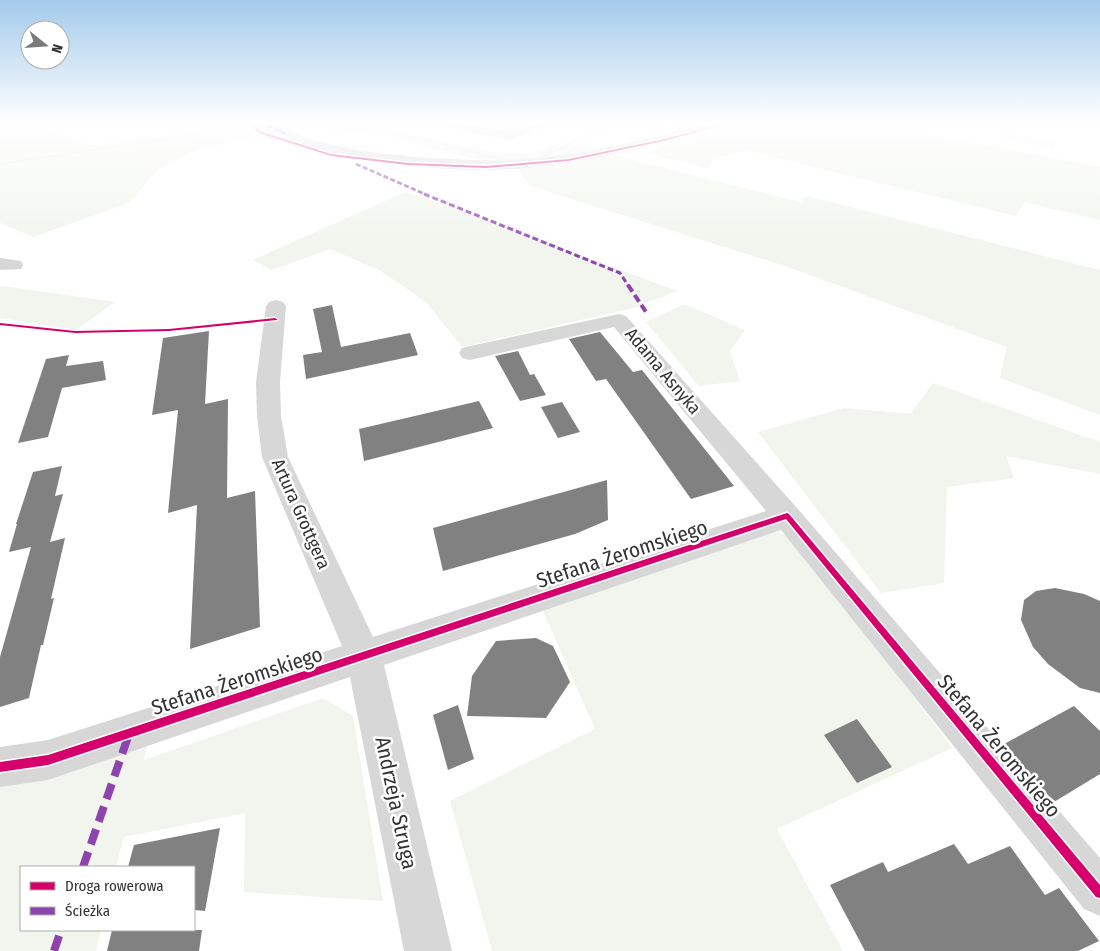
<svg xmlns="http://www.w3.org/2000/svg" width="1100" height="951" font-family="'Fira Sans Condensed',sans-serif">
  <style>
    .green { fill: #f1f5ed }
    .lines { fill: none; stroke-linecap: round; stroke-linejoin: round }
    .stream { fill: #ddebf3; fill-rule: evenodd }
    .building { fill: #818181 }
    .minor { fill: #d7d7d7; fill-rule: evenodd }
    .quiet-far3 { stroke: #8e44ad; stroke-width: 2.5; stroke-dasharray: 5 2.5; stroke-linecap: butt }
    .quiet-far2 { stroke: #8e44ad; stroke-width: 3; stroke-dasharray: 6 3; stroke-linecap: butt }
    .quiet-far1 { stroke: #8e44ad; stroke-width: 4; stroke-dasharray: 8 4; stroke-linecap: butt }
    .quiet { stroke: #8e44ad; stroke-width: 8; stroke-dasharray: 16 8; stroke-linecap: butt }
    .cycleway-casing { stroke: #fff; stroke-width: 3 }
    .cycleway { fill: #d6006c; fill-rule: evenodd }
    .labels { text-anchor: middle; stroke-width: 5; stroke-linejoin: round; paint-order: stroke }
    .street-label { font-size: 18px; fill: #333; stroke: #fff }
    .near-street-label { font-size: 21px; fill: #333; stroke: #fff }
  </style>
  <rect width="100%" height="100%" fill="#fff"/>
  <g class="green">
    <polygon points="248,122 355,126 393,131 495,152 532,153 562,142 800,202 807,196 1100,270 1100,415 1000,378 1007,347 788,267 530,186 518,170 381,135 303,129 252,138 197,150 158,170 129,203 33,237 0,223 0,128 4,126 41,128 94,145"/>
    <polygon points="743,122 942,122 921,132 1100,167 1100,220 1024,202 1016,216 747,151 714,158 708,169 647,153 684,139 710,135"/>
    <polygon points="1003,131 1055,141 1054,149 995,137"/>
    <polygon points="405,192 454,207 677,291 634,308 462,347 426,302 379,270 330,249 272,270 253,260"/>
    <polygon points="2,286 115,302 76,330 0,318 0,287"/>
    <polygon points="684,304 745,330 730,351 740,381 699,386 646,322"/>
    <polygon points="933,383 1100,442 1100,474 1006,456 1014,478 947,487 944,583 881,593 758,432 844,408 911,414"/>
    <polygon points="772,531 794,537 952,748 777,829 843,951 492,951 450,801 595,729 543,611"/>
    <polygon points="323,698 353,716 383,901 244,892 245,813 124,837 116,867 21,867 21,930 101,930 96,951 0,951 0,778 152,726 144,760"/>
  </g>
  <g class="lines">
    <g class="stream">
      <polygon points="662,122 688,122 634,125 596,133 540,160 517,161 497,159 389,132 292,125 294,124 389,130 497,157 517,159 537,158 594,131 634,123"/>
      <polygon points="753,122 874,127 905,122 913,122 874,129"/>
      <polygon points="244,126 245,128 0,165 0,163"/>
    </g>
  </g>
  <g class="building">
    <polygon points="332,305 341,347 410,333 418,355 306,379 303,355 322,352 313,309"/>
    <polygon points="209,331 205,404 228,399 227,498 255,491 260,627 190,649 197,505 168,513 178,410 152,415 163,338"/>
    <polygon points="600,332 633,372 642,370 734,486 691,499 606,379 596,381 569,339"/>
    <polygon points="518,351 530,375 534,374 546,395 520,401 495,356"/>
    <polygon points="69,355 66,366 103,361 106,380 62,388 48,437 18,443 46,359"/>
    <polygon points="479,401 493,428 364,461 359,429"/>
    <polygon points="562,402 580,432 558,438 541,407"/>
    <polygon points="62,466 55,496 63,494 50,542 65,538 51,599 54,598 43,645 41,645 29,698 0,707 0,657 31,547 9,552 17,524 16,524 33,472"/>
    <polygon points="607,480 608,520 575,534 443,571 433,528"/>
    <polygon points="1055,588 1084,594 1100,601 1100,693 1080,688 1048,664 1033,647 1021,620 1024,600 1036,591"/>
    <polygon points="536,638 553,646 570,682 546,718 467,716 472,676 496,641"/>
    <polygon points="458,705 474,759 448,770 433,715"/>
    <polygon points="1074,706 1100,731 1100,774 1054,802 1004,744"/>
    <polygon points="857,719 892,767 857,783 824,735"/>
    <polygon points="220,828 205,911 194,910 194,867 128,867 134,845"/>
    <polygon points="954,844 968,864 1010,846 1045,895 1059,888 1099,941 1078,951 865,951 830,885 883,862 888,872"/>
    <polygon points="112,930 202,930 199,951 107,951"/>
  </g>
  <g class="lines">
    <g class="minor">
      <path d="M251 122H266L313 140 362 151 427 158 495 161 536 159 591 151 646 139 712 122H731L729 125C658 145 586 164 511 169 472 172 432 168 394 164 344 158 297 147 253 125Z"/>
      <polygon points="435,122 458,122 508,132 540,122 557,122 555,125 509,140 441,126"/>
      <polygon points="0,258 21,261 23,265 21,269 0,270"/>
      <polygon points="276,300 283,302 286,306 280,382 281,416 288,457 373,637 766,511 614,327 470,360 462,358 459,353 462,348 470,346 619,314 626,316 797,508 1100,858 1100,916 1084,909 781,530 384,665 452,951 404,951 350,677 48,780 0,787 0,747 48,740 342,646 262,457 257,416 256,382 266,306 269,302"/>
    </g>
    <g class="quiet-far3">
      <polyline points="261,122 286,134"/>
      <polyline points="356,164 427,195"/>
    </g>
    <polyline class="quiet-far2" points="424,194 620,273 629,287"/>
    <polyline class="quiet-far1" points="628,285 646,312"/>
    <g class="quiet">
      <polyline points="83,867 129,734"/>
      <polyline points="54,951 61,930"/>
    </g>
    <defs>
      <g id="cycleway">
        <polygon points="250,122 252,122 260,131 331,154 408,163 486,166 569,159 664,139 730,122 733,122 664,141 569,161 486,168 408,165 331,156 258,133"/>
        <polygon points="275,318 277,319 277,320 169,331 75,333 0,325 0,323 75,331 169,329"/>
        <polygon points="787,513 789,514 1100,885 1100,898 1096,897 786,519 48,765 0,772 0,762 48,755"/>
      </g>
    </defs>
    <use href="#cycleway" class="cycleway-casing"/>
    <use href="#cycleway" class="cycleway"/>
  </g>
  <linearGradient id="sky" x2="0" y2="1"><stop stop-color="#a3caec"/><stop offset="0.48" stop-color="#fff"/><stop offset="1" stop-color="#fff" stop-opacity="0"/></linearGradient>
  <rect width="1100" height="255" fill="url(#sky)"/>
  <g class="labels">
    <g class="street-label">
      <text transform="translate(663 371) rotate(50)" y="6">Adama Asnyka</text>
      <text transform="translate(301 514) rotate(66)" y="6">Artura Grottgera</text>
    </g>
    <g class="near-street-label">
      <text transform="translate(622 554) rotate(-18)" y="7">Stefana Żeromskiego</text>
      <text transform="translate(237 681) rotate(-18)" y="7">Stefana Żeromskiego</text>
      <text transform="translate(999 746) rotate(50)" y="7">Stefana Żeromskiego</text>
      <text transform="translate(396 803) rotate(78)" y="7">Andrzeja Struga</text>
    </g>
  </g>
  <rect x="20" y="866" width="175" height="65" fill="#ffffff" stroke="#adadad"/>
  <rect x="30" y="882" width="25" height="8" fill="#d6006c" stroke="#adadad"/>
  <text x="65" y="891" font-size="15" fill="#333333">Droga rowerowa</text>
  <rect x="30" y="907" width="25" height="8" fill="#8e44ad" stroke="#adadad"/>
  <text x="65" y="916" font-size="15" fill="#333333">Ścieżka</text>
  <g transform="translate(45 45) rotate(107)"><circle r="24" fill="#ffffff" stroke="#adadad"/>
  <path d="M0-4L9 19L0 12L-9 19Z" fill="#7a7a7a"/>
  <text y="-8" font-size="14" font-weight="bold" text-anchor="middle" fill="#333333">N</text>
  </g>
</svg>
